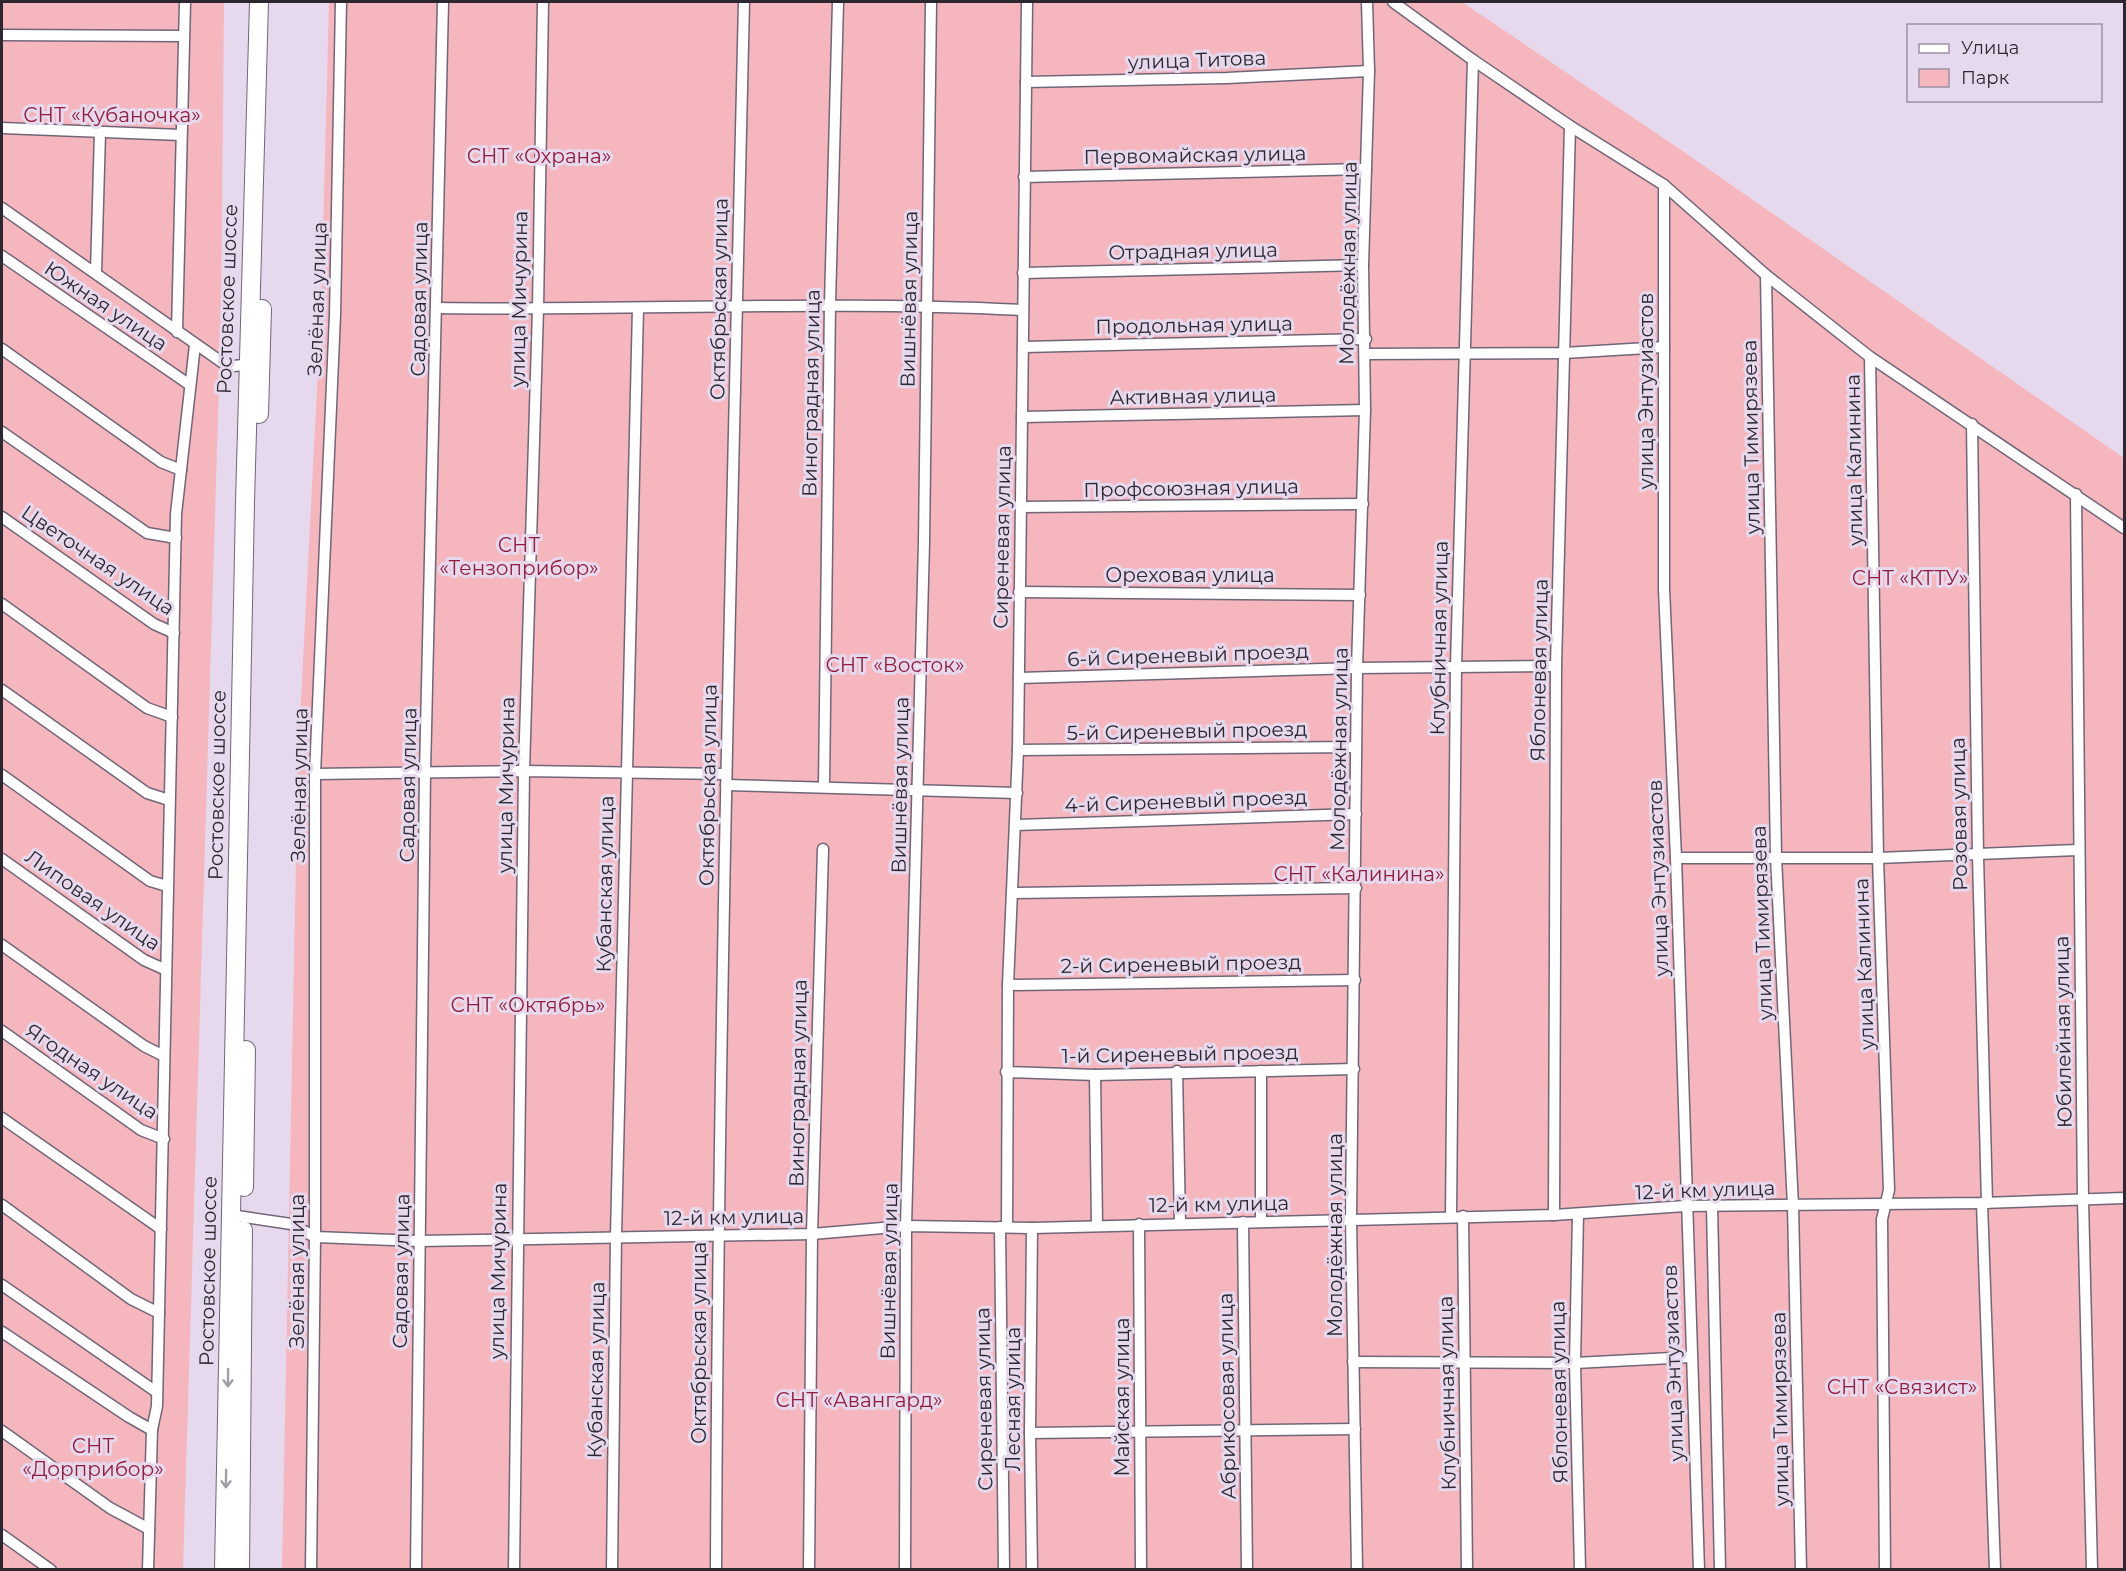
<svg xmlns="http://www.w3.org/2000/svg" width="2126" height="1571" font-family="Montserrat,sans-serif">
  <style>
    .green { fill: #f6b6bd }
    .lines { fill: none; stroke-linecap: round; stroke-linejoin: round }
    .minor-casing { stroke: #716578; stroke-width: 13 }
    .trunk-casing { stroke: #716578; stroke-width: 20 }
    .minor { stroke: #fff; stroke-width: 10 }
    .trunk { stroke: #fff; stroke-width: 18 }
    .oneway { stroke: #a09ea2 }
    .labels { text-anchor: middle; stroke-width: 6; stroke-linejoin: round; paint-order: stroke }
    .street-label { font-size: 20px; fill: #2d2830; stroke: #e6d9ee }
    .park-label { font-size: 20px; fill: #931b3b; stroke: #e6d9ee }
  </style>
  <rect width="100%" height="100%" fill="#e6d9ee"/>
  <g class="green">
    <polygon points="2,2 224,2 221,317 183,1569 2,1570"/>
    <polygon points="329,2 1462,2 1684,152 2124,458 2124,1569 282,1570 298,759 321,311"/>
  </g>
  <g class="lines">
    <defs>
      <g id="minor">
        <polyline points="1393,2 1473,60 1570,126 1664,185 1766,275 1870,357 2124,528"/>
        <polyline points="2,35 183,36"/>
        <polyline points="1026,82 1227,78 1369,71"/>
        <polyline points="2,128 181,135"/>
        <polyline points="1024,177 1366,169"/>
        <polyline points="1664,185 1664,589 1676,858 1699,1570"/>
        <polyline points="2,208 223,363 234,366 252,364"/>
        <polyline points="2,256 190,385"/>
        <polyline points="96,273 100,132"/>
        <polyline points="1023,273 1363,265"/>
        <polyline points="1766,275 1776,857 1793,1206 1801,1570"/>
        <path d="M437 308C632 311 828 300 1023 310"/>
        <polyline points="177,332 185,2"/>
        <polyline points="1023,347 1366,339"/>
        <polyline points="2,349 161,462 181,470"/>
        <polyline points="1365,354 1564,353 1664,347"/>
        <polyline points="1870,357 1878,858 1889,1190 1882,1219 1885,1570"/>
        <polyline points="1022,417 1365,410"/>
        <polyline points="1972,424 1978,856 1987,1203"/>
        <polyline points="2,432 147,533 176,538"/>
        <polyline points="2076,494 2083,1200 2092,1570"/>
        <polyline points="1020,507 1363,504"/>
        <polyline points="2,517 154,624 174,633"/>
        <polyline points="1019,592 1360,595"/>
        <polyline points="2,604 147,708 172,717"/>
        <polyline points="1019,678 1357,668 1556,666"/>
        <polyline points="2,690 147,793 169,800"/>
        <polyline points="1018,750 1356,747"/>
        <polyline points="315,774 524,771 726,774"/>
        <polyline points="2,775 150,881 167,886"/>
        <polyline points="726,785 1017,793"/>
        <polyline points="824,786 830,304 838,2"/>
        <polyline points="1016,825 1356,814"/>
        <polyline points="1676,858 1878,858 2078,850"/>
        <polyline points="2,859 144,960 164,969"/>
        <polyline points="1013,893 1356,888"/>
        <polyline points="2,945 144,1046 164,1056"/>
        <polyline points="1008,985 1355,980"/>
        <polyline points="2,1031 141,1130 164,1139"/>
        <polyline points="1177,1071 1180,1223"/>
        <polyline points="1006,1072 1095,1075 1354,1069"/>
        <polyline points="1095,1075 1097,1225"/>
        <polyline points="2,1118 161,1229"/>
        <polyline points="1982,1203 1995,1570"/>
        <polyline points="2,1205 131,1299 159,1313"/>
        <polyline points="1712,1206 1720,1570"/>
        <polyline points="1578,1214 1575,1363 1580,1570"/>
        <polyline points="231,1215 291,1224 315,1237 419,1241 812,1234 906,1226 1032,1228 1554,1215 1685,1206 1982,1203 2124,1198"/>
        <polyline points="1554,1215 1556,666 1570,126"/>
        <polyline points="1463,1216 1467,1570"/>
        <polyline points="1451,1217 1456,666 1473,60"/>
        <polyline points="1261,1221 1261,1071"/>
        <polyline points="1243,1222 1247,1570"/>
        <polyline points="1139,1224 1141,1570"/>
        <polyline points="1000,1227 1004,1570"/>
        <polyline points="1007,1227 1008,985 1018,750 1027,2"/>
        <polyline points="2,1285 155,1391"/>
        <polyline points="2,1332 129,1417 152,1430"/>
        <polyline points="1353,1362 1575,1363 1691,1357"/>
        <polyline points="2,1431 110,1508 149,1529"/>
        <polyline points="1030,1433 1355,1429"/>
        <polyline points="2,1535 51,1570"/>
        <polyline points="148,1570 152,1430 157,1406 176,514 195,345"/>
        <polyline points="311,1570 315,1237 315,774 335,315 341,2"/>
        <polyline points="416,1570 425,772 443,2"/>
        <polyline points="514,1570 524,771 538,309 543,2"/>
        <polyline points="612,1570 616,1236 638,308"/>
        <path d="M716 1570C718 1047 732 524 744 2"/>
        <polyline points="809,1570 812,1234 823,849"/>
        <polyline points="905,1570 906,1226 924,542 931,2"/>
        <polyline points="1032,1570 1030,1433 1032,1228"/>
        <polyline points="1357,1570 1351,1219 1357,668 1365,410 1363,265 1369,71 1367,2"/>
      </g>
      <g id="trunk">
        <polyline points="259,414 262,309"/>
        <polyline points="244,1187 246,1050"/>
        <polyline points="224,1570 245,502 259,2"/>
        <polyline points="240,1570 243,1230"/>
      </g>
    </defs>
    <use href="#minor" class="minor-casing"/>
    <use href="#trunk" class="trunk-casing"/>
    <use href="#minor" class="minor"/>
    <use href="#trunk" class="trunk"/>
  </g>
  <defs><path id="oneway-shaft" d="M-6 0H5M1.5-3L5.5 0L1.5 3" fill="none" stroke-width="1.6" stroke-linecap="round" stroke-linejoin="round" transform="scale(1.5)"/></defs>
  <g class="oneway">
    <use href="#oneway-shaft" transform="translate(228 1378) rotate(91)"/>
    <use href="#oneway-shaft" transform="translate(226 1479) rotate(91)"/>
  </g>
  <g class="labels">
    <g class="street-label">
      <text transform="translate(1197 60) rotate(-2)" y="7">улица Титова</text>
      <text transform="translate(1195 155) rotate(-1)" y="7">Первомайская улица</text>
      <text transform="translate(1193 251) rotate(-1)" y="7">Отрадная улица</text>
      <text transform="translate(1348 263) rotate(-89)" y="7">Молодёжная улица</text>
      <text transform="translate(227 299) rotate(-88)" y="7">Ростовское шоссе</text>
      <text transform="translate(317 299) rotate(-88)" y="7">Зелёная улица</text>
      <text transform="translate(419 299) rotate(-89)" y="7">Садовая улица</text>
      <text transform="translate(519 299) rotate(-89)" y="7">улица Мичурина</text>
      <text transform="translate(719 299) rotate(-89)" y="7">Октябрьская улица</text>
      <text transform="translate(909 299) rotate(-89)" y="7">Вишнёвая улица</text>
      <text transform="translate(106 306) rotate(34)" y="7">Южная улица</text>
      <text transform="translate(1194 325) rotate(-1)" y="7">Продольная улица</text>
      <text transform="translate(1646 391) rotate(-90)" y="7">улица Энтузиастов</text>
      <text transform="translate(811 393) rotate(-89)" y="7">Виноградная улица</text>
      <text transform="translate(1193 396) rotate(-1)" y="7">Активная улица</text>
      <text transform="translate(1751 437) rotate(-91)" y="7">улица Тимирязева</text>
      <text transform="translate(1854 460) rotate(-91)" y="7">улица Калинина</text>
      <text transform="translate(1191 488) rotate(-1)" y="7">Профсоюзная улица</text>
      <text transform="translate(1002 537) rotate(-89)" y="7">Сиреневая улица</text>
      <text transform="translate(98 560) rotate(34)" y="7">Цветочная улица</text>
      <text x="1190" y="582">Ореховая улица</text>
      <text transform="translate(1439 638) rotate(-89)" y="7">Клубничная улица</text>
      <text transform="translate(1188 655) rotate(-2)" y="7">6-й Сиреневый проезд</text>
      <text transform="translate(1539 670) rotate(-89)" y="7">Яблоневая улица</text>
      <text transform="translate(1187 731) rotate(-1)" y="7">5-й Сиреневый проезд</text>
      <text transform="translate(1339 749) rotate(-89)" y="7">Молодёжная улица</text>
      <text transform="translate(217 785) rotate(-89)" y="7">Ростовское шоссе</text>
      <text transform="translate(299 785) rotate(-89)" y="7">Зелёная улица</text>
      <text transform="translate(408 785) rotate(-89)" y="7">Садовая улица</text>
      <text transform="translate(506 785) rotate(-89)" y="7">улица Мичурина</text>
      <text transform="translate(708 785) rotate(-89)" y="7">Октябрьская улица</text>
      <text transform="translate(900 785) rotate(-89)" y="7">Вишнёвая улица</text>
      <text transform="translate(1186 801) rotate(-2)" y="7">4-й Сиреневый проезд</text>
      <text transform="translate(1959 814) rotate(-91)" y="7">Розовая улица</text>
      <text transform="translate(1658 878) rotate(-92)" y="7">улица Энтузиастов</text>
      <text transform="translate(605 884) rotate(-89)" y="7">Кубанская улица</text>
      <text transform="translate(93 900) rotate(35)" y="7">Липовая улица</text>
      <text transform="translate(1762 923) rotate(-92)" y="7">улица Тимирязева</text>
      <text transform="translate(1181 964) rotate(-1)" y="7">2-й Сиреневый проезд</text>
      <text transform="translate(1864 964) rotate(-92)" y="7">улица Калинина</text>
      <text transform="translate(2063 1032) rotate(-91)" y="7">Юбилейная улица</text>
      <text transform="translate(1180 1054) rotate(-1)" y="7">1-й Сиреневый проезд</text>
      <text transform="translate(92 1071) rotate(34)" y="7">Ягодная улица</text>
      <text transform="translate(798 1083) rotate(-89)" y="7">Виноградная улица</text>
      <text transform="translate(1705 1190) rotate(-2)" y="7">12-й км улица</text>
      <text transform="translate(1219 1204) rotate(-1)" y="7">12-й км улица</text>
      <text transform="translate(734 1217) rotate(-1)" y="7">12-й км улица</text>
      <text transform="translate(1335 1235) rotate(-90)" y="7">Молодёжная улица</text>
      <text transform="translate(208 1271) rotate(-89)" y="7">Ростовское шоссе</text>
      <text transform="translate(297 1271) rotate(-90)" y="7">Зелёная улица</text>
      <text transform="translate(401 1271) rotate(-89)" y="7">Садовая улица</text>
      <text transform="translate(498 1271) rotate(-89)" y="7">улица Мичурина</text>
      <text transform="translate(889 1271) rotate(-89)" y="7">Вишнёвая улица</text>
      <text transform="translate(699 1343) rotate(-90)" y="7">Октябрьская улица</text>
      <text transform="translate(1673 1363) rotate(-92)" y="7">улица Энтузиастов</text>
      <text transform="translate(596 1370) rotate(-89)" y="7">Кубанская улица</text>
      <text transform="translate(1559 1392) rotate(-91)" y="7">Яблоневая улица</text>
      <text transform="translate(1447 1393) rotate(-91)" y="7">Клубничная улица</text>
      <text transform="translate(1227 1396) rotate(-91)" y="7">Абрикосовая улица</text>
      <text transform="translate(1122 1397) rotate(-90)" y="7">Майская улица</text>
      <text transform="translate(984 1399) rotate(-91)" y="7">Сиреневая улица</text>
      <text transform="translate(1013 1399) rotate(-90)" y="7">Лесная улица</text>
      <text transform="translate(1780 1409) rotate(-91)" y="7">улица Тимирязева</text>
    </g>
    <g class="park-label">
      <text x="112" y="122">СНТ «Кубаночка»</text>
      <text x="539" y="163">СНТ «Охрана»</text>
      <text x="519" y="552">СНТ<tspan x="519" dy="23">«Тензоприбор»</tspan></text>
      <text x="1910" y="585">СНТ «КТТУ»</text>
      <text x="895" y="672">СНТ «Восток»</text>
      <text x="1359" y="881">СНТ «Калинина»</text>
      <text x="528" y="1012">СНТ «Октябрь»</text>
      <text x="1902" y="1394">СНТ «Связист»</text>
      <text x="859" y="1407">СНТ «Авангард»</text>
      <text x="93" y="1453">СНТ<tspan x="93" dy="23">«Дорприбор»</tspan></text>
    </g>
  </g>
  <rect width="2126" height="1571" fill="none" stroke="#2d2830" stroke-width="6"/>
  <rect x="1907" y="24" width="195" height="78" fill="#e6d9ee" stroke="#9c92a2" stroke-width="1.5"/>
  <rect x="1919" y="44" width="30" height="9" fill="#ffffff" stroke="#9c92a2" stroke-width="1.5"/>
  <text x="1961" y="54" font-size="18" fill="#2d2830">Улица</text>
  <rect x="1919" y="69" width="30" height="18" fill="#f6b6bd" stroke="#9c92a2" stroke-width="1.5"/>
  <text x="1961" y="84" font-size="18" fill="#2d2830">Парк</text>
</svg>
